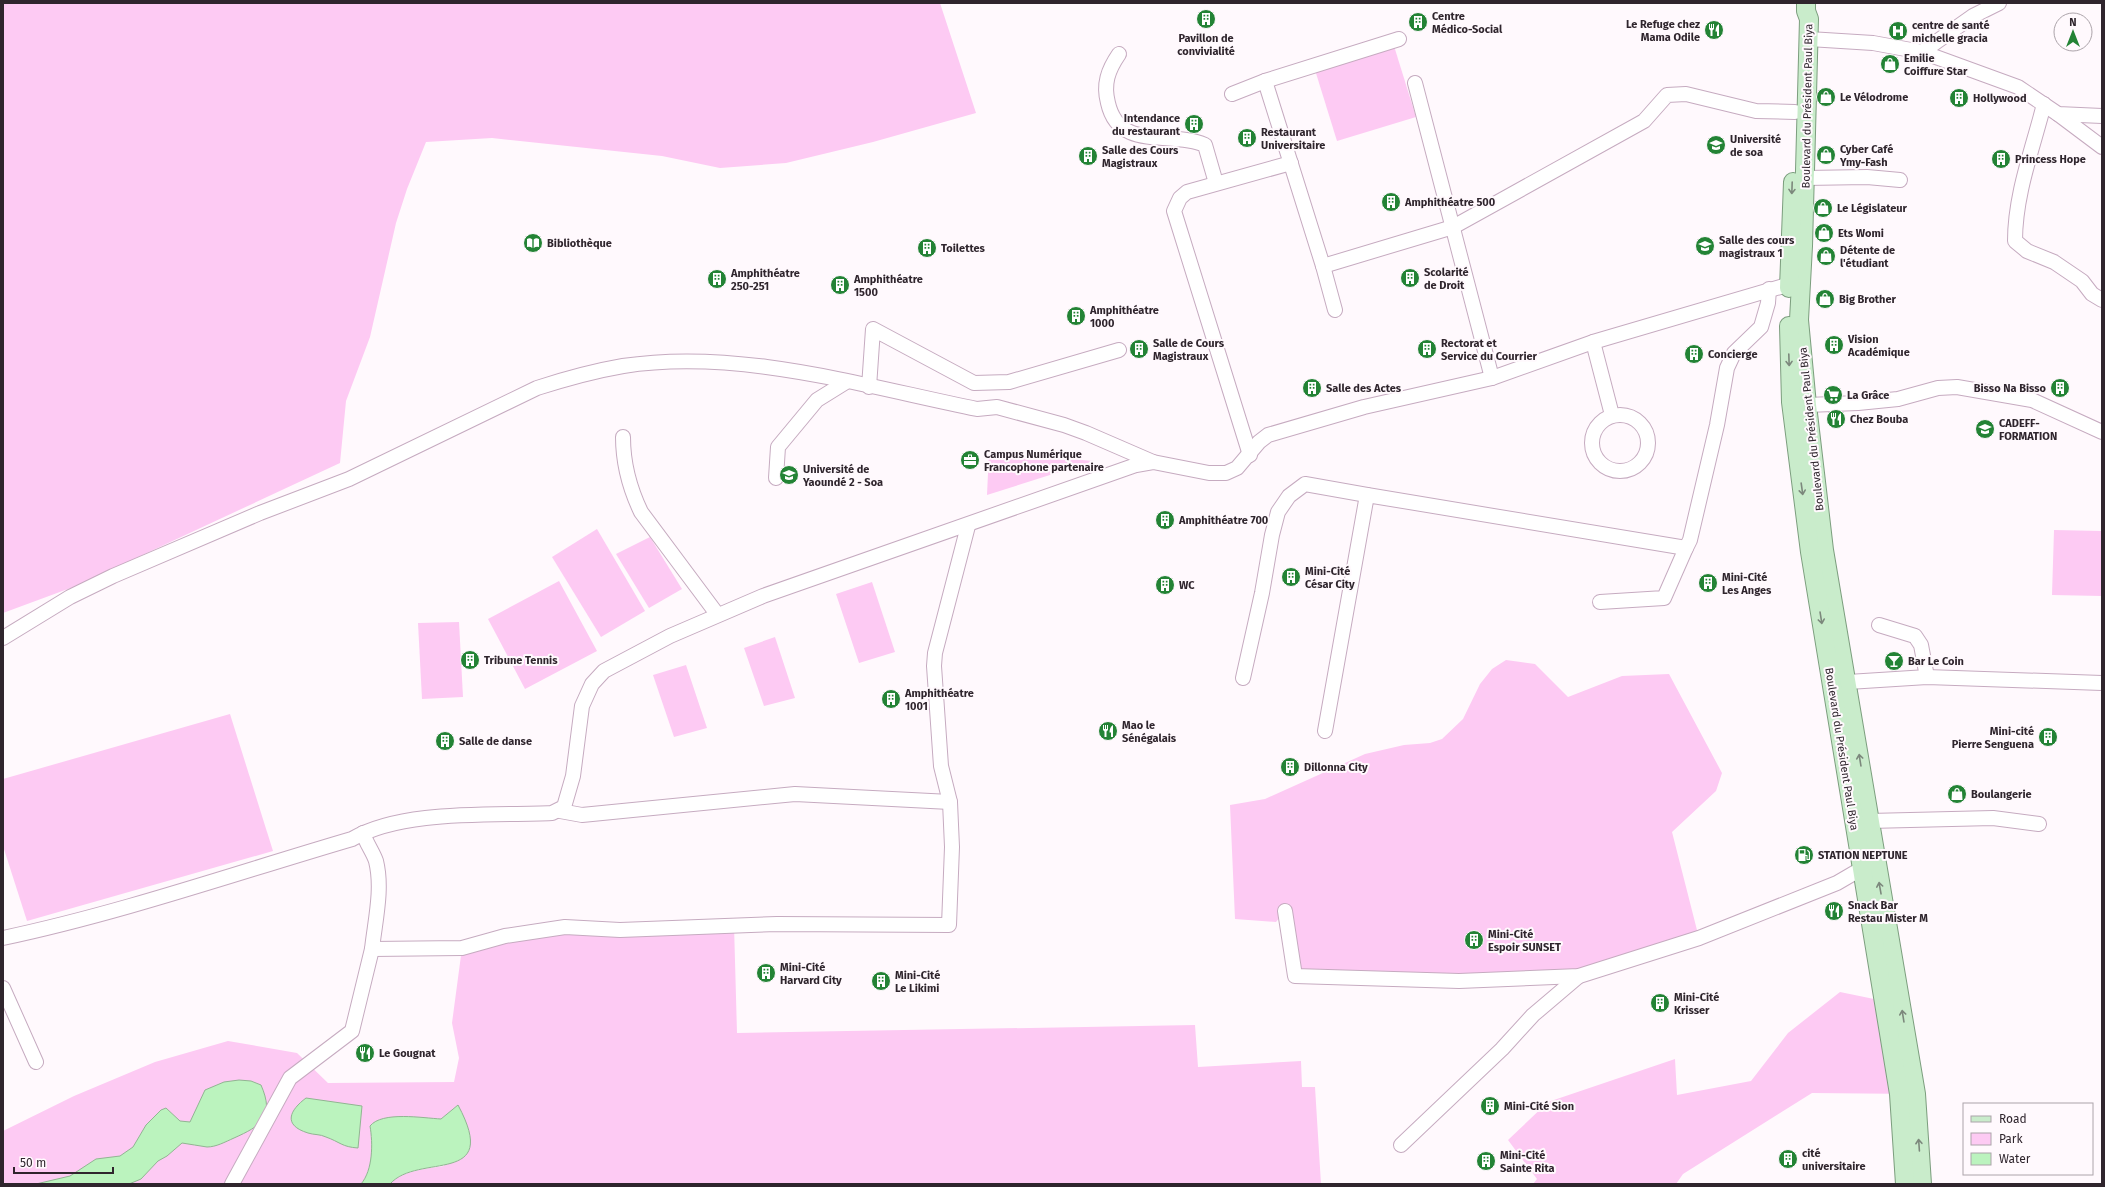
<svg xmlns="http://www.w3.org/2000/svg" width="2105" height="1187" font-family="'Fira Sans',sans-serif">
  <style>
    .green { fill: #fdcaf3 }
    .water { fill: #bbf3be; stroke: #91b592 }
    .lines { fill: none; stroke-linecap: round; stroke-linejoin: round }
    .minor-casing { stroke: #c6abc0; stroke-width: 16 }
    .major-casing { stroke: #7c9e7e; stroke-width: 20 }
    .minor { stroke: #fff; stroke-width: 14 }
    .major { stroke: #c9eccb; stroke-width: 18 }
    .oneway { stroke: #7c887c }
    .labels { text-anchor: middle; stroke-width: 4; stroke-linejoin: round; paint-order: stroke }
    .poi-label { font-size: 11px; font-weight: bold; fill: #2f252d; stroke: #fff9fd; text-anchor: start }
    .street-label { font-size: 11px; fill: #2f252d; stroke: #fff9fd }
  </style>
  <rect width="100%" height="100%" fill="#fff9fd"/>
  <g class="green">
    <polygon points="3,3 940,3 976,113 873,142 786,163 720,168 662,156 492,138 426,142 407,189 396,223 370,337 346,401 340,463 76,586 3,613"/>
    <polygon points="1394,46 1416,117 1337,141 1315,70"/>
    <polygon points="989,452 1094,461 987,495"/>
    <polygon points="597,529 645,611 601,637 552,557"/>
    <polygon points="2054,530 2102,531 2102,596 2052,595"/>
    <polygon points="650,537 682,589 649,608 616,554"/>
    <polygon points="559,581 597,651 525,689 488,619"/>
    <polygon points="872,582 895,652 859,663 836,594"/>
    <polygon points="459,622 463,697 422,699 418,623"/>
    <polygon points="775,637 795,698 764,706 744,648"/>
    <polygon points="1506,660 1535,664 1568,697 1622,676 1669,674 1722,773 1716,791 1672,832 1699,938 1587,974 1295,976 1284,912 1276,922 1235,919 1230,805 1265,799 1365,754 1404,745 1430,743 1442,739 1463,719 1480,684 1492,669"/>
    <polygon points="686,665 707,728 674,737 653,675"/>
    <polygon points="230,714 273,851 27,921 3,846 3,779"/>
    <path d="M734 925 737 1033 1195 1025 1198 1067 1301 1061 1302 1087H1315L1321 1184H390C403 1170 426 1169 444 1166L458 1105 441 1119 389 1117 370 1126C373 1143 373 1170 361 1184H3V1131L74 1096 155 1062 228 1041 297 1053 328 1083 454 1082 459 1058 452 1023 462 948 505 936Z"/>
    <polygon points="1840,992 1874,999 1916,1094 1812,1093 1683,1174 1676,1184 1533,1184 1537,1179 1508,1140 1548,1102 1675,1059 1677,1095 1751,1081 1788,1033"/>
  </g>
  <g class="water">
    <path d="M239 1080 251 1081 261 1085C275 1117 261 1126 234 1138 225 1142 216 1147 207 1147 199 1146 190 1144 182 1143L167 1156 158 1161 141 1179 129 1184H36L70 1176 96 1159 120 1156 133 1147 146 1125 161 1110 166 1108 180 1121 190 1122 205 1090 224 1082Z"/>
    <path d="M306 1098 362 1106 358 1148C342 1147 340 1142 326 1137 320 1134 314 1135 308 1133 282 1125 290 1110 306 1098Z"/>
    <path d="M458 1105C502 1187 418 1152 390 1184H361C373 1170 373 1143 370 1126 382 1111 423 1118 441 1119Z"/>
  </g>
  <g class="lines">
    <defs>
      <g id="minor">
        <polyline points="1809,39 1873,43 1922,52 2018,87 2058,114 2102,116"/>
        <polyline points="1922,52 1973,16 1999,3"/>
        <path d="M1119 54C1108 70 1103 84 1108 103 1119 152 1171 130 1205 145L1216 183"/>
        <polyline points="1265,81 1323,266 1335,310"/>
        <polyline points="1415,83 1492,378"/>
        <polyline points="1232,94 1265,81 1399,39"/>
        <path d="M2044 104C2033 148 2015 194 2015 241L2027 251 2054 262 2082 281 2092 294 2102 300"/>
        <polyline points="2058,114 2102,147"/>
        <polyline points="1805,178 1867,177 1900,180"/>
        <polyline points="1323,266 1453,227 1644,121 1667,95 1686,94 1756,111 1795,112"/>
        <polyline points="1593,342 1612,415"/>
        <polyline points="869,387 873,329 974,383 1009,382 1119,350"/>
        <polyline points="1807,405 1858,403 1898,399 1938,388 1957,387 2032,400 2102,432"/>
        <circle cx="1620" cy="443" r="28"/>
        <path d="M623 437C623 463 630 489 641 512L717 614"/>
        <polyline points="1250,455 1174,211 1180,198 1187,192 1291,163"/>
        <polyline points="776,478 778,447 817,400 846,382"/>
        <polyline points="1600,602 1664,598 1686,548"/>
        <polyline points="1879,625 1915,636 1921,645 1927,677"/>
        <path d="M3 638 70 597 113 576 260 513 349 479 537 388C565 379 594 371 623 366 739 348 863 386 977 409L997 407 1064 425 1086 433 1153 462"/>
        <polyline points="1243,678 1262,593 1272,535 1278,512 1289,496 1305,484 1367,495"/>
        <polyline points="1848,682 1927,677 2102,683"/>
        <polyline points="1325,731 1367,495 1686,548 1690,540 1717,425 1727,368 1734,353 1761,327 1768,303 1769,289"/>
        <polyline points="560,811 582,815 795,794 950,802"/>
        <polyline points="1869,821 1993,818 2039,824"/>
        <path d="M363 833C366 843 373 852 376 861 383 889 375 921 372 949L462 948 505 936 565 927 620 930 777 924 949 925 952 847 950 802 941 766 934 666 935 653 968 526"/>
        <polyline points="1285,911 1295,976 1459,981 1579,976 1699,938 1837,883 1861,869"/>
        <path d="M3 938C121 913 236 873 352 839 403 809 493 816 552 813L564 807 573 776 582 706 592 684 604 671 670 636 763 596 1136 465 1153 462 1209 473H1226L1237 468 1259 442 1268 435 1364 407 1492 378 1593 342 1797 282"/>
        <polyline points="3,988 36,1062"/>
        <polyline points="1401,1145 1502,1049 1533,1015 1579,976"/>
        <polyline points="232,1184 290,1078 352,1031 372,949"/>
      </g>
      <g id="major">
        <polyline points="1806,3 1806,11 1809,19 1803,246 1799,320 1807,405 1824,550 1916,1094 1922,1184"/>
        <polyline points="1789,288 1793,182"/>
        <polyline points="1789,326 1791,402 1810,552 1899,1094 1905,1184"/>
      </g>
    </defs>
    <use href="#minor" class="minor-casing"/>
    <use href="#major" class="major-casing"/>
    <use href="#minor" class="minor"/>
    <use href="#major" class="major"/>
  </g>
  <defs><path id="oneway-shaft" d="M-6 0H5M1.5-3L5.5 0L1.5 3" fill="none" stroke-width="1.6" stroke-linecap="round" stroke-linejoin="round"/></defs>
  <g class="oneway">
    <use href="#oneway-shaft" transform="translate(1792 188) rotate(92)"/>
    <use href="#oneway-shaft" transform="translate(1789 360) rotate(88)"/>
    <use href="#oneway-shaft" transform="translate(1802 489) rotate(82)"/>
    <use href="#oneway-shaft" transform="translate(1821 618) rotate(81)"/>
    <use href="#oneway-shaft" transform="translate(1860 760) rotate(-99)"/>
    <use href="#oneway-shaft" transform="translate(1880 888) rotate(-100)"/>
    <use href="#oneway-shaft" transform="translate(1903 1016) rotate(-99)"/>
    <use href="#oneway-shaft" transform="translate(1919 1145) rotate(-94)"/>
  </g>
  <defs>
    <symbol id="building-disc" viewBox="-11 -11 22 22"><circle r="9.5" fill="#238335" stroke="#fff9fd"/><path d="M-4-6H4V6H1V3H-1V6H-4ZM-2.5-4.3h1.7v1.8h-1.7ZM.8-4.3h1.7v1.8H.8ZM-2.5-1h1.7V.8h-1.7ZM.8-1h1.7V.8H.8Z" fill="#fff"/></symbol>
    <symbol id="restaurant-disc" viewBox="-11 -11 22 22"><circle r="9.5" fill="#238335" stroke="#fff9fd"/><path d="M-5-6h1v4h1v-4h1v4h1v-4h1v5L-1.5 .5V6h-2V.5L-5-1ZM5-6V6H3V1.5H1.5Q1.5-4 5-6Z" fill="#fff"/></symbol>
    <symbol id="hospital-disc" viewBox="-11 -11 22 22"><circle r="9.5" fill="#238335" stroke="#fff9fd"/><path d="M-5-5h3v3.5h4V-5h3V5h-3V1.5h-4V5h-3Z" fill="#fff"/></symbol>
    <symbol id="shop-disc" viewBox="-11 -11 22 22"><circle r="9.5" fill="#238335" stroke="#fff9fd"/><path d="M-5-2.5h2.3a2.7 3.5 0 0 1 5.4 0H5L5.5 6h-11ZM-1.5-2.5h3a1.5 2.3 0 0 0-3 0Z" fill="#fff"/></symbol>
    <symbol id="university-disc" viewBox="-11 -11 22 22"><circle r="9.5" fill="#238335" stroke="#fff9fd"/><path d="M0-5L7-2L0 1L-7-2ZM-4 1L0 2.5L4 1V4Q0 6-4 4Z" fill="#fff"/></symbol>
    <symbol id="library-disc" viewBox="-11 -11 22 22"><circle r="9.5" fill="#238335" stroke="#fff9fd"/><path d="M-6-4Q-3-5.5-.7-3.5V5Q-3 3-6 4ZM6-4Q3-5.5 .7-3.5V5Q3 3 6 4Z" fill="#fff"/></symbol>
    <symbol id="supermarket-disc" viewBox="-11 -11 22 22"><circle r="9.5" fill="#238335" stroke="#fff9fd"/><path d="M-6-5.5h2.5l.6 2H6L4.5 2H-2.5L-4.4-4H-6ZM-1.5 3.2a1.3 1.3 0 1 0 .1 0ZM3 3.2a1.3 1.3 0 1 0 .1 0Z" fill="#fff"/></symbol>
    <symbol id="school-disc" viewBox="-11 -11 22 22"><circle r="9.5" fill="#238335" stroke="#fff9fd"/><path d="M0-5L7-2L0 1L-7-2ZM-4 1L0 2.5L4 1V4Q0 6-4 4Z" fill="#fff"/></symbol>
    <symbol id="office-disc" viewBox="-11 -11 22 22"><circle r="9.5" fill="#238335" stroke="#fff9fd"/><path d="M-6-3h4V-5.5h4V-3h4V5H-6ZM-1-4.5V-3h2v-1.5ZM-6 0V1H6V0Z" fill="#fff"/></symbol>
    <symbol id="bar-disc" viewBox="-11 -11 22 22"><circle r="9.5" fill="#238335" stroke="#fff9fd"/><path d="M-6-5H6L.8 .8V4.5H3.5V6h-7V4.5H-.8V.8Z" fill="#fff"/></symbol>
    <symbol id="fuel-disc" viewBox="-11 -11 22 22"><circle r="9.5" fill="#238335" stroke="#fff9fd"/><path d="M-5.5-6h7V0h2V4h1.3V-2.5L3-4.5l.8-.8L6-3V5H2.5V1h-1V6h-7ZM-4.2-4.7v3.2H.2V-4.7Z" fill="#fff"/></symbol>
  </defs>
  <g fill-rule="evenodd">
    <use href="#building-disc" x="1195" y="8" width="22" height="22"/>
    <use href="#building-disc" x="1407" y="11" width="22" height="22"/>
    <use href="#restaurant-disc" x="1703" y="19" width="22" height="22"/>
    <use href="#hospital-disc" x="1887" y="20" width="22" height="22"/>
    <use href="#shop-disc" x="1879" y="53" width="22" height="22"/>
    <use href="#shop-disc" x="1815" y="86" width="22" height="22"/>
    <use href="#building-disc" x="1948" y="87" width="22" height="22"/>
    <use href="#building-disc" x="1183" y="113" width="22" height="22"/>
    <use href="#building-disc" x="1236" y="127" width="22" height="22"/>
    <use href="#university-disc" x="1705" y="134" width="22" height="22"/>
    <use href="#shop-disc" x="1815" y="144" width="22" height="22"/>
    <use href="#building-disc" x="1077" y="145" width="22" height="22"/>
    <use href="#building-disc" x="1990" y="148" width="22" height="22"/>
    <use href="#building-disc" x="1380" y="191" width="22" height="22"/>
    <use href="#shop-disc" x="1812" y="197" width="22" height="22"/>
    <use href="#shop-disc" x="1813" y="222" width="22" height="22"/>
    <use href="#library-disc" x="522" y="232" width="22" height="22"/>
    <use href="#university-disc" x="1694" y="235" width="22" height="22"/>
    <use href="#building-disc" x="916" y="237" width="22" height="22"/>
    <use href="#shop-disc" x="1815" y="245" width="22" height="22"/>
    <use href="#building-disc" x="1399" y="267" width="22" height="22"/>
    <use href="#building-disc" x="706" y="268" width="22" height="22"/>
    <use href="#building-disc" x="829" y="274" width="22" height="22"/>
    <use href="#shop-disc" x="1814" y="288" width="22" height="22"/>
    <use href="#building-disc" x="1065" y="305" width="22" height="22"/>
    <use href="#building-disc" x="1823" y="334" width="22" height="22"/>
    <use href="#building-disc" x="1128" y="338" width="22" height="22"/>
    <use href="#building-disc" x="1416" y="338" width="22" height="22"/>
    <use href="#building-disc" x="1683" y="343" width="22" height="22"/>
    <use href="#building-disc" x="1301" y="377" width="22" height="22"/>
    <use href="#building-disc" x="2049" y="377" width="22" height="22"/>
    <use href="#supermarket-disc" x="1822" y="384" width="22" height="22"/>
    <use href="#restaurant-disc" x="1825" y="408" width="22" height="22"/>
    <use href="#school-disc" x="1974" y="418" width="22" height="22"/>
    <use href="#office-disc" x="959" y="449" width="22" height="22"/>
    <use href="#university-disc" x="778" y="464" width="22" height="22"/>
    <use href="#building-disc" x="1154" y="509" width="22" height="22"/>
    <use href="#building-disc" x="1280" y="566" width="22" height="22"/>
    <use href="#building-disc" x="1697" y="572" width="22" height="22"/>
    <use href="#building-disc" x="1154" y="574" width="22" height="22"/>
    <use href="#building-disc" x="459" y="649" width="22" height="22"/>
    <use href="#bar-disc" x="1883" y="650" width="22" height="22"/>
    <use href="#building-disc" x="880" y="688" width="22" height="22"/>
    <use href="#restaurant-disc" x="1097" y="720" width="22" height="22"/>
    <use href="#building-disc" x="2037" y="726" width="22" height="22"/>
    <use href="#building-disc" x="434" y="730" width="22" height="22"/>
    <use href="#building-disc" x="1279" y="756" width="22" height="22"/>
    <use href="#shop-disc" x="1946" y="783" width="22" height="22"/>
    <use href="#fuel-disc" x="1793" y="844" width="22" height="22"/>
    <use href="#restaurant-disc" x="1823" y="900" width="22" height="22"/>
    <use href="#building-disc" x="1463" y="929" width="22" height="22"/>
    <use href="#building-disc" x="755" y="962" width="22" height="22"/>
    <use href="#building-disc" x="870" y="970" width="22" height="22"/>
    <use href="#building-disc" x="1649" y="992" width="22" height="22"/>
    <use href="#restaurant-disc" x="354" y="1042" width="22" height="22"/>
    <use href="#building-disc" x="1479" y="1095" width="22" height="22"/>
    <use href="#building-disc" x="1777" y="1148" width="22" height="22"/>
    <use href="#building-disc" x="1475" y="1150" width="22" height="22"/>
  </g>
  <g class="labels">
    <g class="poi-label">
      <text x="1432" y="20">Centre<tspan x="1432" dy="13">Médico-Social</tspan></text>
      <text x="1700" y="28" text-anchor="end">Le Refuge chez<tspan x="1700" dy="13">Mama Odile</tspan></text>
      <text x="1912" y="29">centre de santé<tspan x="1912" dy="13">michelle gracia</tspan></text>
      <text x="1206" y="42" text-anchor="middle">Pavillon de<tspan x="1206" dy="13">convivialité</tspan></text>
      <text x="1904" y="62">Emilie<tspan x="1904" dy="13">Coiffure Star</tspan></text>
      <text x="1840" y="101">Le Vélodrome</text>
      <text x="1973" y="102">Hollywood</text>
      <text x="1180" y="122" text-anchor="end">Intendance<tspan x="1180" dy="13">du restaurant</tspan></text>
      <text x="1261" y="136">Restaurant<tspan x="1261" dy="13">Universitaire</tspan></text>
      <text x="1730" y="143">Université<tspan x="1730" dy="13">de soa</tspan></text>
      <text x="1840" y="153">Cyber Café<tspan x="1840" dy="13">Ymy-Fash</tspan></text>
      <text x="1102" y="154">Salle des Cours<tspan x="1102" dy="13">Magistraux</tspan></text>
      <text x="2015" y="163">Princess Hope</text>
      <text x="1405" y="206">Amphithéatre 500</text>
      <text x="1837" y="212">Le Législateur</text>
      <text x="1838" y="237">Ets Womi</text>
      <text x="1719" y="244">Salle des cours<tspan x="1719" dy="13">magistraux 1</tspan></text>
      <text x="547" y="247">Bibliothèque</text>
      <text x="941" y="252">Toilettes</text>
      <text x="1840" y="254">Détente de<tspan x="1840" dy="13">l'étudiant</tspan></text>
      <text x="1424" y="276">Scolarité<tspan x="1424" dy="13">de Droit</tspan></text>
      <text x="731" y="277">Amphithéatre<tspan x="731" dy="13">250-251</tspan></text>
      <text x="854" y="283">Amphithéatre<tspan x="854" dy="13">1500</tspan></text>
      <text x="1839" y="303">Big Brother</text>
      <text x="1090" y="314">Amphithéatre<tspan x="1090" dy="13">1000</tspan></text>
      <text x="1848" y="343">Vision<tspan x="1848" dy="13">Académique</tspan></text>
      <text x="1153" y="347">Salle de Cours<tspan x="1153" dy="13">Magistraux</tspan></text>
      <text x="1441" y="347">Rectorat et<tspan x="1441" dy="13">Service du Courrier</tspan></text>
      <text x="1708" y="358">Concierge</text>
      <text x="1326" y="392">Salle des Actes</text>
      <text x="2046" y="392" text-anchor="end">Bisso Na Bisso</text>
      <text x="1847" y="399">La Grâce</text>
      <text x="1850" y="423">Chez Bouba</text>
      <text x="1999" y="427">CADEFF-<tspan x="1999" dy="13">FORMATION</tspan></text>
      <text x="984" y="458">Campus Numérique<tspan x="984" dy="13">Francophone partenaire</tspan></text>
      <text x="803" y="473">Université de<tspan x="803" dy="13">Yaoundé 2 - Soa</tspan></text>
      <text x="1179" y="524">Amphithéatre 700</text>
      <text x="1305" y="575">Mini-Cité<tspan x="1305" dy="13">César City</tspan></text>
      <text x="1722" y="581">Mini-Cité<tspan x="1722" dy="13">Les Anges</tspan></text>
      <text x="1179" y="589">WC</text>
      <text x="484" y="664">Tribune Tennis</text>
      <text x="1908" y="665">Bar Le Coin</text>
      <text x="905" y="697">Amphithéatre<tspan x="905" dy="13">1001</tspan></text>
      <text x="1122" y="729">Mao le<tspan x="1122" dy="13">Sénégalais</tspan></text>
      <text x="2034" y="735" text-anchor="end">Mini-cité<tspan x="2034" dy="13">Pierre Senguena</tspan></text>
      <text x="459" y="745">Salle de danse</text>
      <text x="1304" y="771">Dillonna City</text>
      <text x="1971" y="798">Boulangerie</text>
      <text x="1818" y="859">STATION NEPTUNE</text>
      <text x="1848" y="909">Snack Bar<tspan x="1848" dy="13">Restau Mister M</tspan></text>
      <text x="1488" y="938">Mini-Cité<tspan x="1488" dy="13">Espoir SUNSET</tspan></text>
      <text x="780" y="971">Mini-Cité<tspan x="780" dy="13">Harvard City</tspan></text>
      <text x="895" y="979">Mini-Cité<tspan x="895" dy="13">Le Likimi</tspan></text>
      <text x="1674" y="1001">Mini-Cité<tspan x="1674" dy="13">Krisser</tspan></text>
      <text x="379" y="1057">Le Gougnat</text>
      <text x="1504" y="1110">Mini-Cité Sion</text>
      <text x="1802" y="1157">cité<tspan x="1802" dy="13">universitaire</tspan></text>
      <text x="1500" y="1159">Mini-Cité<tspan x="1500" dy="13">Sainte Rita</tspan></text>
    </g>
    <g class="street-label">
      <text transform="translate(1807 106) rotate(-89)" y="4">Boulevard du Président Paul Biya</text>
      <text transform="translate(1811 429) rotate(-96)" y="4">Boulevard du Président Paul Biya</text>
      <text transform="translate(1842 749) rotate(81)" y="4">Boulevard du Président Paul Biya</text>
    </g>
  </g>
  <rect width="2105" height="1187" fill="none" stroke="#2f252d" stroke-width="8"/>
  <rect x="1963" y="1103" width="130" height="72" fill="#fff9fd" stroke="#aca4aa"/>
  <rect x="1971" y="1116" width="20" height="6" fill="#c9eccb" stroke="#aca4aa"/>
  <text x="1999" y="1123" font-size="12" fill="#2f252d">Road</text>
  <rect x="1971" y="1133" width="20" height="12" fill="#fdcaf3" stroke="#aca4aa"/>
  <text x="1999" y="1143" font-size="12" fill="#2f252d">Park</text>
  <rect x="1971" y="1153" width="20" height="12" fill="#bbf3be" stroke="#aca4aa"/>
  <text x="1999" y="1163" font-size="12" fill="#2f252d">Water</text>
  <g transform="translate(2073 32)"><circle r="19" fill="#fff9fd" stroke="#aca4aa"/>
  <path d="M0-3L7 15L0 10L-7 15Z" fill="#238335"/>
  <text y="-6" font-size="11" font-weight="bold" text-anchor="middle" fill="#2f252d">N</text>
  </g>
  <path d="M14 1167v6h99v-6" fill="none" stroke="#2f252d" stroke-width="2"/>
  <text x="20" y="1167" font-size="12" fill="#2f252d" stroke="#fff9fd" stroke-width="3" paint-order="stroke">50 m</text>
</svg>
